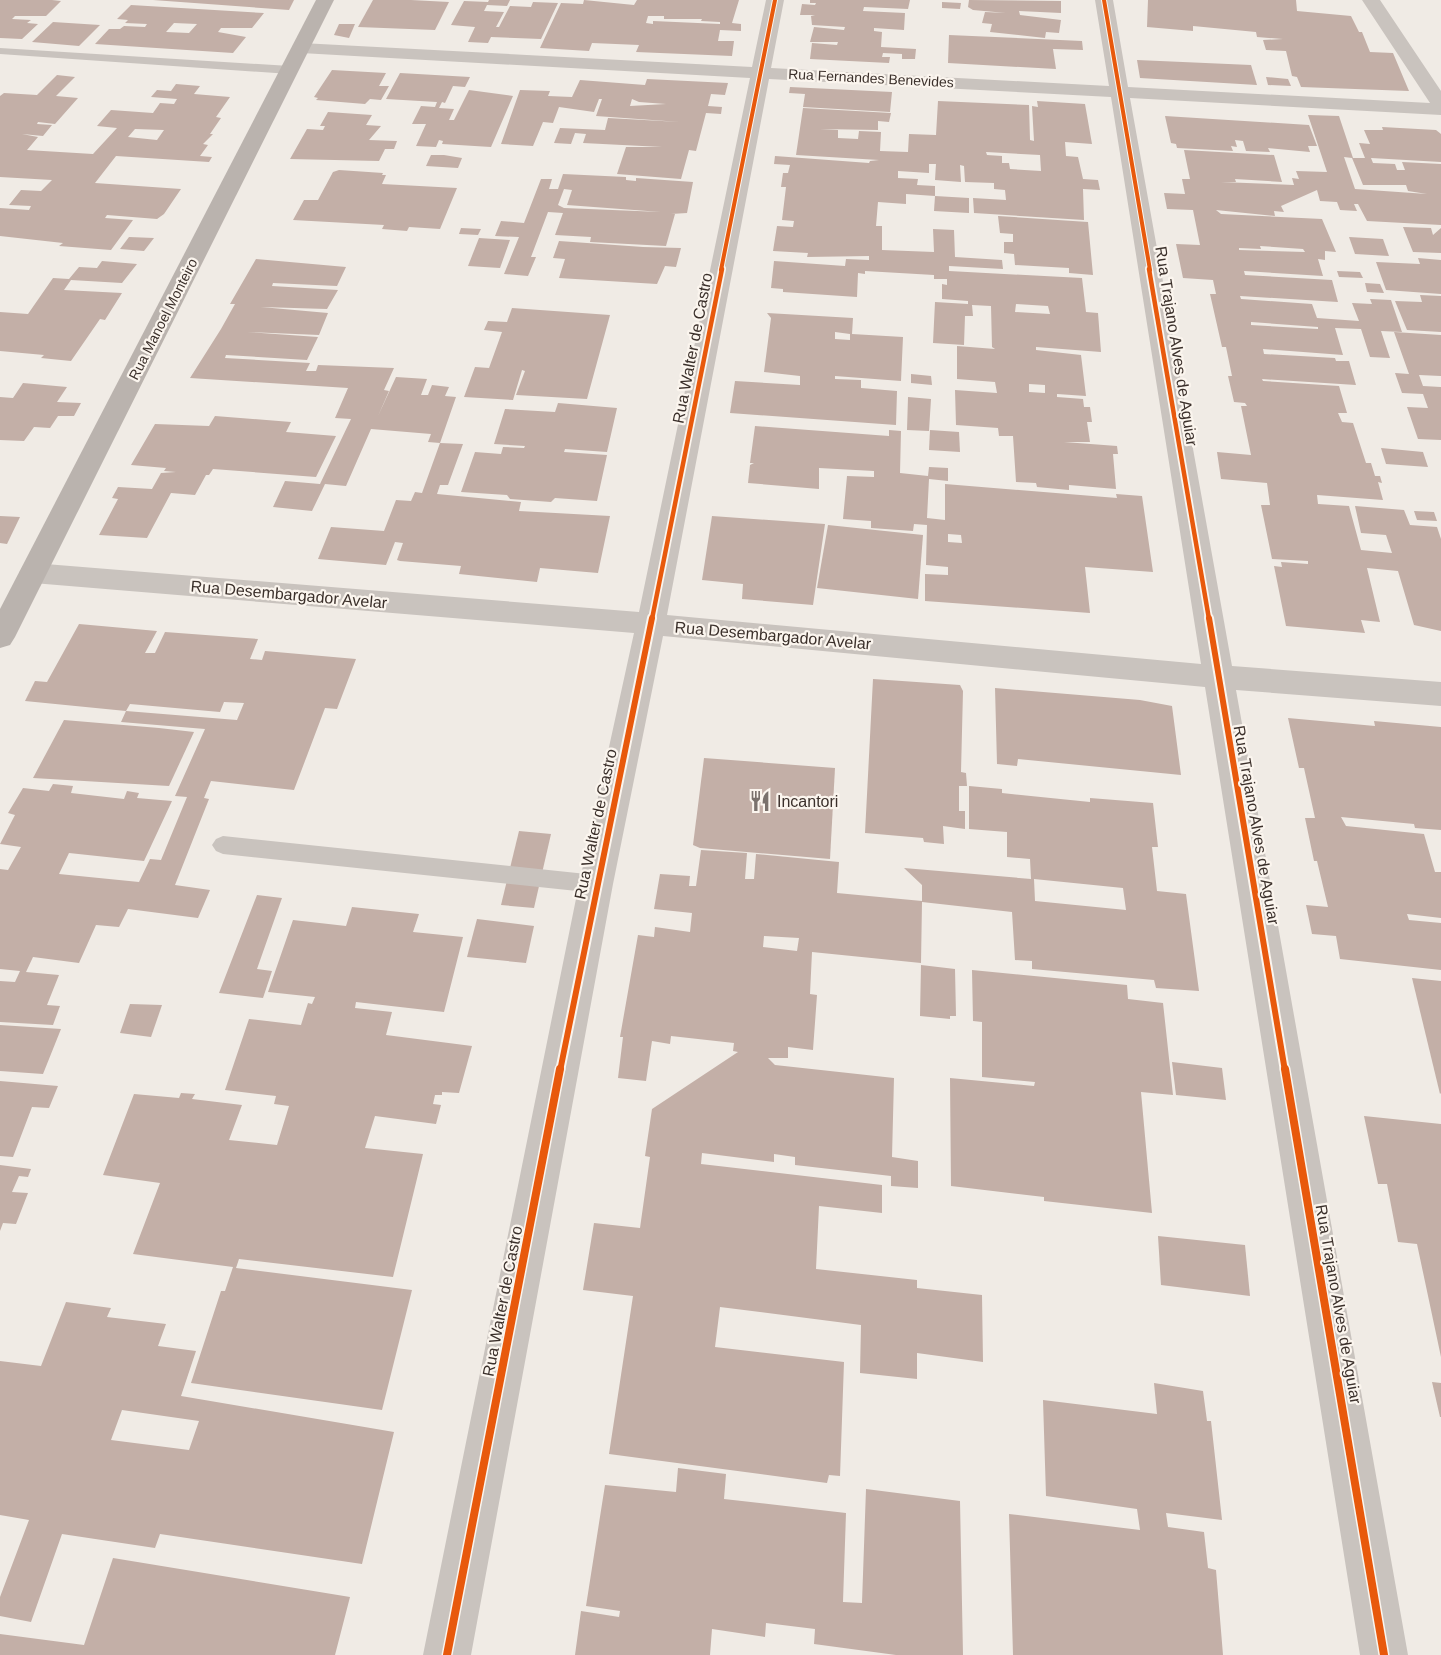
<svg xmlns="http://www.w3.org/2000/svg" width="1441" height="1655" font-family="Arial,sans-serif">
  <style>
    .building { fill: #c3afa7; fill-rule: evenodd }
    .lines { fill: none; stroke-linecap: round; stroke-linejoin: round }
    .lane { fill: #c9c3be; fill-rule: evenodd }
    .street { fill: #c9c3be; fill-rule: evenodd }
    .secondary { fill: #bab3ae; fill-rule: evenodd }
    .cycleway-far3-casing { stroke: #fbf5ee; stroke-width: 6 }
    .cycleway-far2-casing { stroke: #fbf5ee; stroke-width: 8 }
    .cycleway-far1-casing { stroke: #fbf5ee; stroke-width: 10 }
    .cycleway-casing { stroke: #fbf5ee; stroke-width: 11 }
    .cycleway-far3 { stroke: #e8590c; stroke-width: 4 }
    .cycleway-far2 { stroke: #e8590c; stroke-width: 4.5 }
    .cycleway-far1 { stroke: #e8590c; stroke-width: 6 }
    .cycleway { stroke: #e8590c; stroke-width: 8 }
    .labels { text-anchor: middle; stroke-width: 4.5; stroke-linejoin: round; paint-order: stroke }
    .far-street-label { font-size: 14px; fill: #3b302b; stroke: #fbf5ee }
    .street-label { font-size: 16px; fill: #3b302b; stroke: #fbf5ee }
    .poi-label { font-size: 16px; fill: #3b302b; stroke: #fbf5ee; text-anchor: start }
  </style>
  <rect width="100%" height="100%" fill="#f0ebe5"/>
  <g class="building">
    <polygon points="0,0 52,0 61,1 46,16 15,16 12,19 31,20 27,23 38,24 22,39 0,38"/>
    <polygon points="153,0 294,0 289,10"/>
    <polygon points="373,0 411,0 449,2 435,30 358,27"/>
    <polygon points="489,0 510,0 507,6 487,5 484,11 504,12 496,27 499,27 510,6 531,7 533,2 558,3 541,39 491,37 488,43 468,42 475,27 451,25 464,1 488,2"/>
    <path d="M584 0 634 5 637 0H739L732 23 741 24V31L720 30 718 41H734L732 56 636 52 639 45 592 43 589 51 540 48 561 3 583 4ZM648 16H664V19H702L701 21 720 22V24L653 21V24L646 23Z"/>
    <polygon points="810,0 910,0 908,9 864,7 863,11 905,13 904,30 874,28 874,31 882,32 881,47 916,49 915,59 902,59 902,54 883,53 882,57 890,57 889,63 810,59 812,43 837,45 838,42 810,42 814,27 844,30 845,27 812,25 811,16 815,15 800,15 802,4 815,5 816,3 810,3"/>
    <polygon points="969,0 1061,1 1061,13 1019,11 1020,15 1061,20 1059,33 1046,32 1045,38 990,32 992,24 982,23 985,12 1006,13 973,10 968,7"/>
    <polygon points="1148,0 1296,0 1297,11 1351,16 1359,32 1362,32 1370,52 1393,53 1409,91 1301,87 1297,77 1292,76 1286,51 1266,50 1263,40 1283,39 1257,37 1256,32 1193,26 1193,31 1147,27"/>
    <polygon points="942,2 961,3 960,9 942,8"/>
    <path d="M131 5 264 13 252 28H221L218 32 246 37 233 53 95 44 109 29H120L124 26 145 27 147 24 125 23 128 20 117 19ZM174 23 197 24 189 33 166 32Z"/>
    <polygon points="53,22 100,25 79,46 32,42"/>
    <polygon points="339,24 355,24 349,38 334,35"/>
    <polygon points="949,35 1082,41 1083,50 1053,49 1056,69 948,63"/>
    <polygon points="1137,60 1251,65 1257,85 1140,78"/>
    <polygon points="332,70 386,73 379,86 389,86 381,100 370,99 365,104 316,100 318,98 314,97"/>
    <polygon points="400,73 470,77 465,87 453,86 445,103 442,102 439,108 454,109 449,120 454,120 469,90 513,96 491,147 442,144 443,141 439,140 436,147 416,146 426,124 412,124 421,106 435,107 437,102 386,99"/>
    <path d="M57 75 75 77 56 96 78 98 55 124 38 122 37 124 52 125 43 136 22 134 38 137 27 150 93 154 117 128 97 126 111 110 153 113 160 103 174 104 177 99 151 97 157 90 171 91 176 84 200 86 194 94 230 97 216 117 221 118 210 134H213L203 144 208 145 200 156 212 157 209 162 116 156 95 183 181 189 164 214 157 219 107 215 105 218 133 220 111 250 59 246 63 243 0 236V208L29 210 31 206 9 205 21 190 41 191 52 180 0 177V96L4 93 37 95ZM135 129 164 130 157 140 128 137Z"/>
    <polygon points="1266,77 1288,79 1291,86 1268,85"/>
    <path d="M647 79 728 83 725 95 711 94 708 106 722 107 721 114 706 113 696 151 689 150 681 179 617 174 626 147H662L583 143 586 134 575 133 571 144 554 143 560 128 605 130 608 118 680 122 596 116 602 99H599L594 112 559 107 553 123 543 122 533 146 501 144 520 90 550 91 548 96 572 97 580 80 645 85ZM632 99 639 102 666 104 630 106Z"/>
    <polygon points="790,87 892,92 890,112 803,107 805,94 789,93"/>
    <path d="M938 101 1029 105 1030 140 1034 141 1032 106 1038 107 1037 101 1085 104 1092 144 1065 142 1066 156 1078 157 1083 179 1098 180 1100 190 1083 189 1084 220 974 213 973 198 1006 200 1005 190 994 189V183L965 182 964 166 960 165 961 182 935 180 936 164H929V173L898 171V178L918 179 917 185 935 186V196L906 194V204L878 202 876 226H882V250L934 252 933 229 954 230 955 257 1002 260 1003 269 949 266V271L1082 278 1086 312 1098 313 1101 352 1036 347V350L1081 355 1086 396 1057 394V397L1083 399 1084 407H1090L1092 422H1087L1090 442H1064L1117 446 1118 454H1113L1116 489 1069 485V490L1037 487 1036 483 1016 482 1013 436H999L998 428 956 425 955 390 997 393 995 382 957 379V346L995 349 992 347 991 306 972 305 973 316H965L964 345 933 343 935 302 968 304V301L942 299V284L947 285V279H934V275L865 271V274L858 273 857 297 783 292V289L771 288 774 261 845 266 846 259 869 260V256L807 257 808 253 773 251 777 226 793 227 794 221 782 220 786 187H781L783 173H788L790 165 774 164 775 156 869 163 870 161 879 160 796 155 803 108 891 113 889 122 878 121V130L820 129 838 130V138L858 139 859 131 881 132 880 151 908 152 909 134 936 135ZM986 152 1040 155 1041 171 1010 169 1009 163H1002V156L987 155ZM1016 304 1048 306 1050 314 1015 312ZM1029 384 1045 385V393L1029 392Z"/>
    <polygon points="328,112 372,115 366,125 381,126 369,140 397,141 394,149 385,149 379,161 290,159 307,129 323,130 325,126 320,126"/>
    <path d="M1308 115 1339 116 1353 158H1365L1359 143 1370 144 1364 130H1383L1382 127 1436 130 1441 134V162L1371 158 1373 163 1395 164 1397 170H1405L1402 162 1441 164V225L1367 221 1358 204H1354L1357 211 1340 210 1337 202 1320 201 1317 190 1281 206 1284 212 1274 211 1275 216 1216 210 1221 214 1322 219 1336 252 1325 251V260L1318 259 1323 276 1244 271 1245 275 1332 280 1338 302 1240 296 1241 299 1312 304 1317 318 1359 321 1352 303 1372 304 1370 299 1391 300 1402 332 1381 331 1390 358 1370 357 1361 329 1335 328 1343 355 1263 349 1264 354 1335 358 1336 361H1349L1356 385 1262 379 1263 381 1339 386 1347 413H1338L1342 422 1353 423 1366 463H1371L1375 476H1380L1382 483 1378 482 1383 500 1317 495 1318 504 1349 506 1361 550 1392 553 1386 535 1361 533 1355 506 1404 510 1410 525 1437 527 1441 539V631L1414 625 1398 571 1367 568 1380 622 1361 620 1365 633 1286 626 1274 566 1282 567 1281 562 1308 564V561L1272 559 1261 505H1270L1267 483 1221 479 1217 452 1251 455 1241 406H1247L1245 403 1234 402 1228 376H1232L1226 347H1222L1210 294H1216L1213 280 1183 278 1176 244 1200 245 1193 210 1167 209 1164 193 1185 194 1182 179H1190L1184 150 1274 155 1282 182 1235 179 1236 182H1221L1294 185 1292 178 1299 179 1296 171 1327 172ZM1344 157 1352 158 1363 185H1406L1408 191 1427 194 1355 189ZM1260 246 1303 249 1305 252 1239 250V248L1261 249ZM1251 322 1318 327V329L1251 325Z"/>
    <polygon points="1165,116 1309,125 1317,146 1308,146 1310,152 1268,148 1270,152 1246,151 1243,141 1235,140 1237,147 1231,146 1233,151 1177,148 1176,144 1171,143"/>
    <polygon points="431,155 444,155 462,158 458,168 426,166"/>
    <polygon points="339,170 383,173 382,175 386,175 382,184 457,188 440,229 409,227 407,231 382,229 384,225 293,220 304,200 318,200 333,172"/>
    <path d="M563 174 626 177V180L636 181V178L693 182 687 213 671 214H675L666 246 590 242 591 237 555 235 563 213 548 212 531 257H536L528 276 504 274 519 237 495 236 501 221 524 223 541 179H552L549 189H558ZM564 189 572 190 567 205 661 212 564 208 558 205Z"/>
    <polygon points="935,196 969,198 969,213 934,211"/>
    <polygon points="998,216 1088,222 1093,275 1069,273 1069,268 1015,265 1014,254 1004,253 1004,242 1013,242 1013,234 1000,233"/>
    <polygon points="1403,227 1431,228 1433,235 1441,228 1441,253 1413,252"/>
    <polygon points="461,228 481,229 478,235 459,234"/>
    <polygon points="129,237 154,238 144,251 120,249"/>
    <polygon points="1349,237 1383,239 1389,256 1355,254"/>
    <polygon points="479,238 510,240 500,268 468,266"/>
    <polygon points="559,241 643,247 681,248 676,267 665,266 657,284 559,278 565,259 553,258"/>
    <polygon points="1418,258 1441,260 1441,294 1386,290 1376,262 1420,264"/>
    <polygon points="256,259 346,267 337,286 273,283 272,286 338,290 327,309 261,307 328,313 319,335 247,332 318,337 307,360 226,355 225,358 310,363 306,371 316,371 318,365 394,368 384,390 389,391 378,416 396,377 427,379 421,395 428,395 432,385 449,387 445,396 456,397 440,443 428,442 431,434 371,429 346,486 325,484 312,511 273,507 285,481 320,484 351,419 335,418 348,388 190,378 221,329 235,304 230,304"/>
    <polygon points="102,261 137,264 122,283 71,280 64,290 122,293 105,320 100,319 71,361 41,358 44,355 0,351 0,312 28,314 53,278 69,279 79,267 97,268"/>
    <polygon points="1337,271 1360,272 1363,278 1339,277"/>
    <polygon points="1365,283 1380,284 1384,293 1367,292"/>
    <polygon points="1420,295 1441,296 1441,332 1407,330 1395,301 1422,302"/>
    <polygon points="512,308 610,315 587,399 516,395 525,371 522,370 513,400 464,397 475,367 489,368 502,332 484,330 488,321 507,322"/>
    <path d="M767 313 853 318 852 334 903 337 901 381 835 376V379L861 380V388L897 391 896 425 730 413 735 381 800 385V376L764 372 771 318ZM835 332 850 334V340L835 339Z"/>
    <polygon points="1394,332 1441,335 1441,376 1419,375 1423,386 1441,387 1441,440 1418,439 1407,407 1428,408 1423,394 1402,393 1395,373 1409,374"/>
    <polygon points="911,374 931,376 932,385 911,383"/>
    <polygon points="23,383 67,387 57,402 81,403 74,416 58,416 50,428 34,427 24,441 0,440 0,397 13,398"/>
    <polygon points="908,397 931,399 929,431 907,430"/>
    <polygon points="558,403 617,408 607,452 565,449 564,452 607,455 597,501 555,498 551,502 510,499 507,495 461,492 475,452 501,454 503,447 524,448 525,446 494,444 505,409 555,412"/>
    <polygon points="215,416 291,422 286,432 336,436 316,477 213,469 209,475 206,475 195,495 171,493 147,538 99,535 118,499 112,498 118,487 152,489 161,473 176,472 164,471 166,468 131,465 155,424 209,426"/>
    <path d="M755 426 889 436V430L901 431 900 473 928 476 929 467 948 468V481L929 479 927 518 945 520V484L1117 498 1116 494 1142 496 1153 572 1085 567 1090 613 925 601V574L948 575V567L926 565 927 525 914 524 913 531 871 528V521L843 519 847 476 874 477V471L819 468V489L748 483 750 465 754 463H750ZM948 534 961 535 962 543 948 542Z"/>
    <polygon points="930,430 959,432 960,452 929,450"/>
    <polygon points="440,443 463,444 448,485 440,485 437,494 521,502 519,511 610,516 598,573 540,568 537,582 459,574 461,566 400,561 397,560 403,543 395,542 386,565 318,559 331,527 384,531 396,500 411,501 415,492 422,493"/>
    <polygon points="1381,448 1423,452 1428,467 1386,464"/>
    <polygon points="1414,511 1434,512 1437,521 1417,520"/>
    <polygon points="0,516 20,517 7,544 0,543"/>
    <polygon points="712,516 825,524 813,605 742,599 743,584 702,580"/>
    <polygon points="828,525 923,535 918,599 817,588"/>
    <polygon points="79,624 157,631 145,653 155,653 165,632 258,639 250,659 262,660 265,651 356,659 337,709 325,708 294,790 211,781 204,798 209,799 175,885 210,890 198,918 128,909 119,927 96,925 79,963 33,957 26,972 59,975 47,1005 60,1006 53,1025 0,1022 0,981 15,982 20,971 0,969 0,869 8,870 21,847 0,844 15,815 8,813 23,788 49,791 53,784 73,786 71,793 124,799 127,791 139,793 137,798 172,801 144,861 69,853 59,874 139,882 150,859 161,860 187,797 175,796 205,729 121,722 126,711 237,720 244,703 224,702 220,712 130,704 126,711 25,701 35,681 47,682"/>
    <polygon points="873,679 960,685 963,691 961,772 966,773 967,786 959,786 959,811 965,811 965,829 943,826 944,844 924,842 923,838 865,833"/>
    <polygon points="995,688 1140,700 1172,706 1181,775 1018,759 1017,766 997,764"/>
    <polygon points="1288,718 1375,726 1374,721 1441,727 1441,830 1415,828 1414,824 1341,817 1346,826 1424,834 1435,872 1441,872 1441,918 1407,914 1409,920 1441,923 1441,970 1340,959 1336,936 1312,934 1306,905 1328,907 1317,861 1314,861 1305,818 1315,818 1304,768 1299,768"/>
    <polygon points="64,720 159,728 194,732 169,786 33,778"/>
    <polygon points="704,758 835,768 830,859 700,848 693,845"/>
    <path d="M969 786 1002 789V793L1090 802V798L1153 803 1158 847H1152L1157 891 1186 894 1199 991 1156 988 1154 980 1032 969V961L1015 960 1012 912 922 902 921 963 812 952 810 994 817 995 813 1050 788 1047V1058H768L775 1065 894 1078 892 1157 918 1161V1188L891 1186V1176L795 1165V1157L774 1154V1162L702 1153 701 1164 882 1185V1213L819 1206 816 1269 917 1280V1288L982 1295 983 1362 917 1353V1379L860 1373 861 1325 720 1307 715 1347 844 1362 840 1476 829 1475 827 1483 609 1454 633 1296 583 1290 594 1223 640 1228 650 1157 645 1156 652 1109 738 1052 733 1051 734 1043 671 1036 670 1044 652 1041 646 1081 618 1078 623 1037H620L638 935 654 937 655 927 690 932 692 913 654 909 660 874 690 876 689 886H696L701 850 747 853 745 879H754L756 854 839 862 837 893 922 901V885L904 868 1031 879 1030 859 1007 857V832L969 829ZM1034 879 1123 888 1126 910 1035 901ZM764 936 799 938 797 951 763 947Z"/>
    <polygon points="519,831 551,834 534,908 501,905"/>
    <polygon points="257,895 282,898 257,969 272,971 263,998 219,993"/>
    <polygon points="352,907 419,914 413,932 463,937 444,1012 356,1002 355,1008 392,1012 386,1035 472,1046 459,1093 442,1092 442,1095 435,1095 433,1104 441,1105 436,1124 375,1116 365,1148 423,1154 393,1277 239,1259 236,1268 412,1290 382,1410 191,1383 221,1291 225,1291 233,1267 133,1254 160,1183 103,1175 134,1094 179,1098 181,1093 195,1094 192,1099 242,1105 229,1140 277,1145 289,1106 274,1104 276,1096 225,1090 249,1019 301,1025 308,1003 312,1004 315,997 268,992 293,920 346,926"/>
    <polygon points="477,919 534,926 526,963 467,957"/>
    <polygon points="921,965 955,969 956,1016 950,1016 950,1019 920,1016"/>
    <polygon points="972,970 1127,985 1128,999 1163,1003 1173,1095 1141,1092 1152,1213 1044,1201 1044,1197 951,1186 950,1078 1034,1086 1035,1082 982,1077 982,1022 973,1021"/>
    <polygon points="1412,978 1441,981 1441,1093 1440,1094"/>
    <polygon points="130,1004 162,1005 151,1037 120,1033"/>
    <polygon points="0,1025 61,1029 43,1074 0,1071"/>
    <polygon points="1172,1062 1222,1068 1226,1100 1176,1095"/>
    <polygon points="0,1081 58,1086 49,1108 32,1107 13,1157 0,1156"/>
    <polygon points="1364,1116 1441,1124 1441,1357 1417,1244 1398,1242 1387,1184 1378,1184"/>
    <polygon points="0,1165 31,1169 28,1177 19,1176 12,1192 28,1193 16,1224 3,1223 0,1231"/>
    <polygon points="1158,1236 1245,1245 1250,1296 1161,1285"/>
    <path d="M66 1302 111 1308 107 1317 166 1324 158 1346 196 1351 181 1396 394 1432 362 1564 160 1534 155 1548 62 1534 31 1622 0 1616V1597L29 1520 0 1515V1361L41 1366ZM122 1410 199 1421 189 1450 111 1440Z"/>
    <polygon points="1432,1382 1441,1383 1441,1417 1440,1417"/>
    <polygon points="1154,1383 1203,1391 1207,1421 1211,1421 1222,1520 1166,1513 1168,1527 1204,1532 1208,1568 1216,1570 1223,1655 1013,1655 1009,1514 1140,1530 1137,1509 1046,1496 1043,1400 1157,1414"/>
    <polygon points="678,1468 726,1474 724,1499 846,1513 843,1602 862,1603 866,1489 960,1501 963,1655 896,1655 814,1644 815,1629 766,1623 765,1637 712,1629 710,1655 575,1655 581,1611 619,1617 620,1611 586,1606 605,1485 676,1492"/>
    <polygon points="113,1558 350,1597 335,1655 0,1655 0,1634 84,1645"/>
  </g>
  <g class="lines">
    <g class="lane">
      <polygon points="0,48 290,66 296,70 290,74 0,54"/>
      <polygon points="223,836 596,875 604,877 607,884 604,891 596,893 223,854 216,851 212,845 216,839"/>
    </g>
    <path class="street" d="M766 0H784L771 68 1109 86 1095 0H1113L1128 87 1430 103 1362 0H1380L1441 91V115L1130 98 1232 666 1441 682V706L1236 690 1408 1655H1360L1205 687 663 636 613 884 471 1655H423L579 884 634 633 33 583 23 580 19 573 23 566 33 563 639 612 750 78 301 53 292 48 301 43 752 67ZM769 79 1111 97 1201 664 667 615Z"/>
    <polygon class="secondary" points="316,0 334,0 15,637 10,645 0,648 0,609"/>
    <defs>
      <g id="cycleway-far3">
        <polyline points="1104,0 1150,270"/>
        <polyline points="721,270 775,0"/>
      </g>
      <g id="cycleway-far2">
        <polyline points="1149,269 1209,619"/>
        <polyline points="652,619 722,269"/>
      </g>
      <g id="cycleway-far1">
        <polyline points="1209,618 1285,1071"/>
        <polyline points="560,1071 652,618"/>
      </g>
      <g id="cycleway">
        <polyline points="1285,1069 1384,1655"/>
        <polyline points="447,1655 560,1069"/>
      </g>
    </defs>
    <use href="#cycleway-far3" class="cycleway-far3-casing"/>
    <use href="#cycleway-far2" class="cycleway-far2-casing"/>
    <use href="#cycleway-far1" class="cycleway-far1-casing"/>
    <use href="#cycleway" class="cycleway-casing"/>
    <use href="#cycleway-far3" class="cycleway-far3"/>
    <use href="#cycleway-far2" class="cycleway-far2"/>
    <use href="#cycleway-far1" class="cycleway-far1"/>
    <use href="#cycleway" class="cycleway"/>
  </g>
  <defs>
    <symbol id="restaurant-bare" viewBox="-9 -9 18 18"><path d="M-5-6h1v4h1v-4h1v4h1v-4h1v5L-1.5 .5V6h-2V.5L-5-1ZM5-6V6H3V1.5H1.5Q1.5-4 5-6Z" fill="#7a716c" stroke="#fbf5ee" stroke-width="2.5" paint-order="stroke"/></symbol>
  </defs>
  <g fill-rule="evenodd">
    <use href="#restaurant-bare" x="745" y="786" width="30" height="30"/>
  </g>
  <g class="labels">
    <g class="far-street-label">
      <text transform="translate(871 78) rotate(3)" y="5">Rua Fernandes Benevides</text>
      <text transform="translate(163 319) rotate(-63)" y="5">Rua Manoel Monteiro</text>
    </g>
    <g class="street-label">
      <text transform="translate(1177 346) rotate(81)" y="6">Rua Trajano Alves de Aguiar</text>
      <text transform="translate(692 348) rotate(-79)" y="6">Rua Walter de Castro</text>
      <text transform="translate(289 594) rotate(5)" y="6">Rua Desembargador Avelar</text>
      <text transform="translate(773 635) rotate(5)" y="6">Rua Desembargador Avelar</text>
      <text transform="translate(595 824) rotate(-78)" y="6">Rua Walter de Castro</text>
      <text transform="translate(1257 825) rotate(80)" y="6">Rua Trajano Alves de Aguiar</text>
      <text transform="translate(502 1301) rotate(-79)" y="6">Rua Walter de Castro</text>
      <text transform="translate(1339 1304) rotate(80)" y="6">Rua Trajano Alves de Aguiar</text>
    </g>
    <g class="poi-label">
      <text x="777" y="807">Incantori</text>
    </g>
  </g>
</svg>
